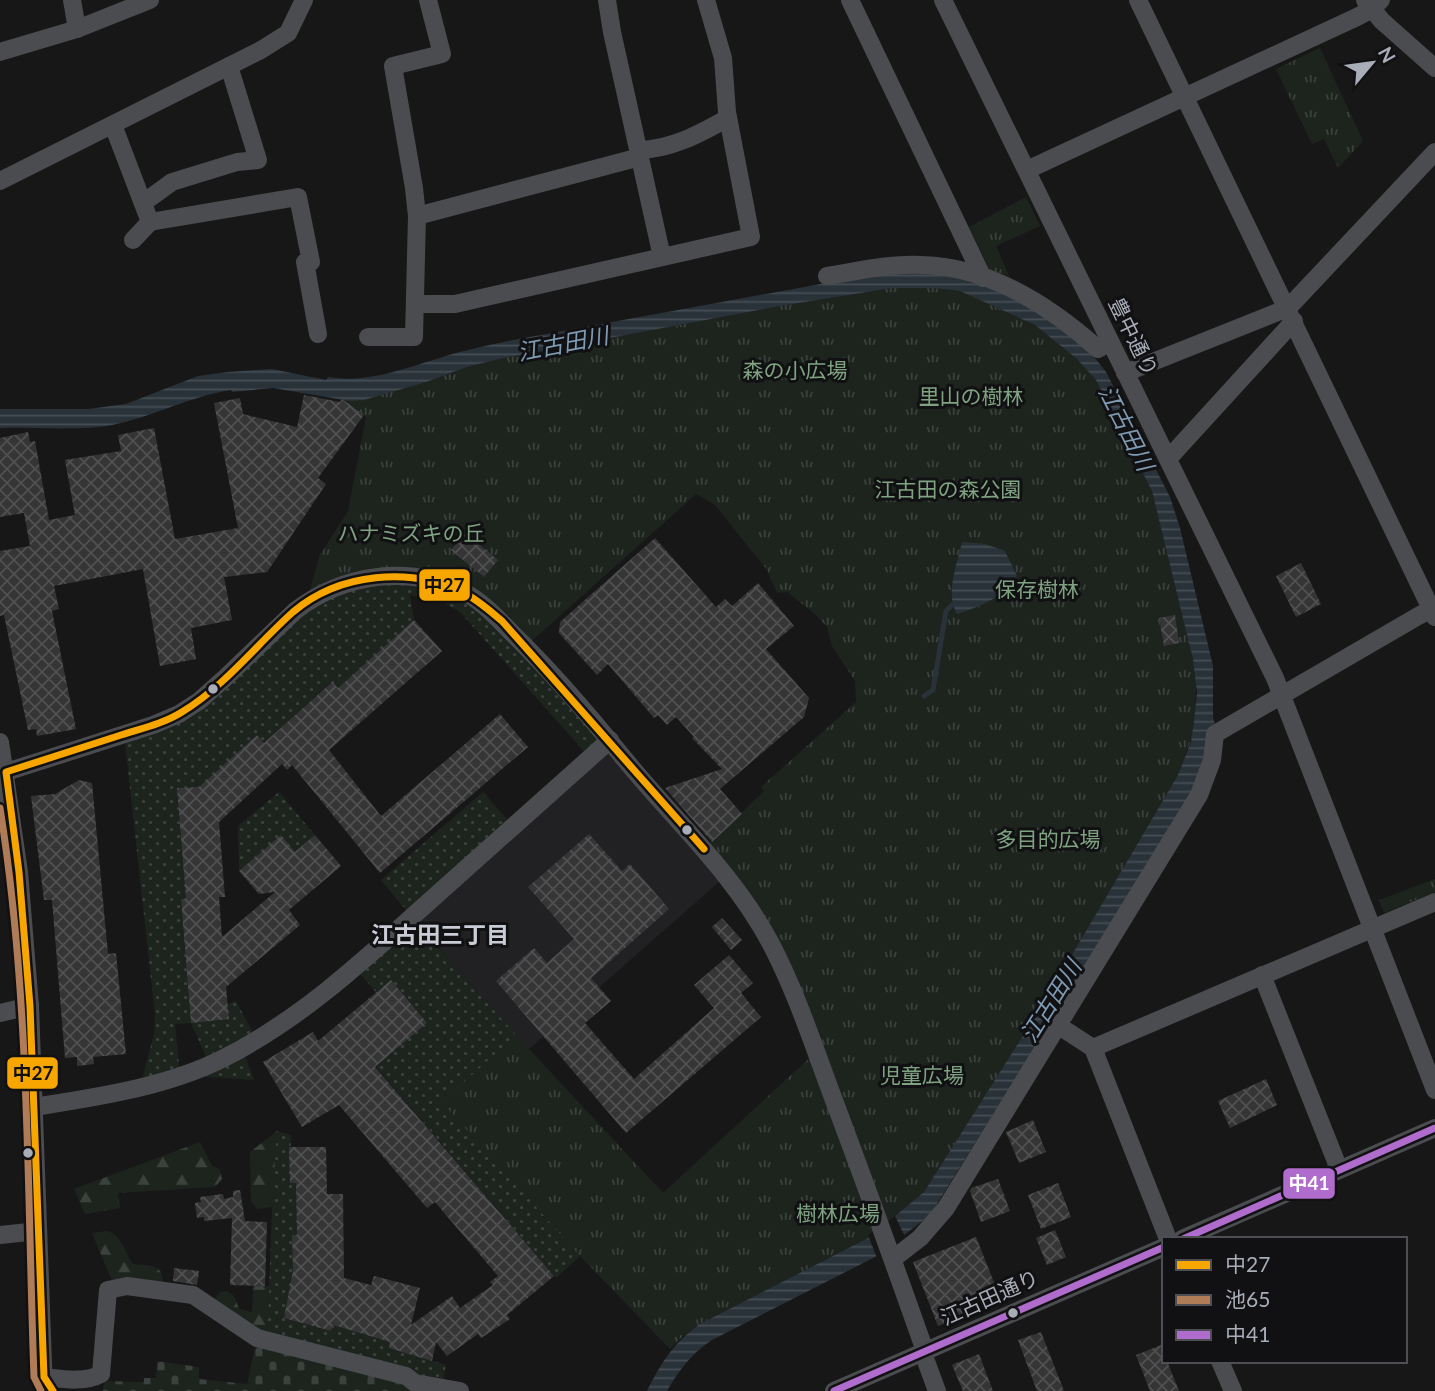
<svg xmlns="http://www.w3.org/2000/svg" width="1435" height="1391" font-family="Lato,'Noto Sans JP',sans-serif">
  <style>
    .built { fill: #212123 }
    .grass { fill: url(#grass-dots); fill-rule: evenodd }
    .forest { fill: url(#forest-firs) }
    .cemetery { fill: url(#cemetery-stones) }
    .park { fill: url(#park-tufts) }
    .water { fill: url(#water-rules) }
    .pier { fill: #171717 }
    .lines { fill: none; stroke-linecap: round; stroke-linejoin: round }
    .stream { stroke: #2a3239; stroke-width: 5 }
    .building { fill: url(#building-cross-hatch) }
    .minor { stroke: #4b4c50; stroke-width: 18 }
    .bus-1-casing { stroke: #111113; stroke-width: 12 }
    .bus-2-casing { stroke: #111113; stroke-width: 12 }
    .bus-3-casing { stroke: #111113; stroke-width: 12 }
    .bus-1 { stroke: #f7a600; stroke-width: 7 }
    .bus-2 { stroke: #b07c57; stroke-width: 7 }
    .bus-3 { stroke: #b06ccc; stroke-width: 7 }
    .bus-dot { fill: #a8adb8; stroke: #111113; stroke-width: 2.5 }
    .labels { text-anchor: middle; stroke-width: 6; stroke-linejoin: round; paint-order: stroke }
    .street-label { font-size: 21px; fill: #a8adb8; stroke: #111113 }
    .park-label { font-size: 21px; fill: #7fa381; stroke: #111113 }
    .water-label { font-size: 23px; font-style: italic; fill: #7f9bb3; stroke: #111113 }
    .neighbourhood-label { font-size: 23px; font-weight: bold; fill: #c9ccd4; stroke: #111113 }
    .line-badge { stroke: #111113; stroke-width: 2.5 }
    .badge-label { font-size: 19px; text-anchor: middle; font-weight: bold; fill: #fff }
    .pale-badge-label { font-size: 19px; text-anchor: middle; font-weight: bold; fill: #111 }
  </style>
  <defs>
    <pattern id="grass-dots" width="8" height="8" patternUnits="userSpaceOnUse" patternTransform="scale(1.75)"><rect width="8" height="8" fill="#1d241e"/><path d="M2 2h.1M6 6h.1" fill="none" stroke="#3b413d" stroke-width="1.8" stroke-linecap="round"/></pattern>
    <pattern id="forest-firs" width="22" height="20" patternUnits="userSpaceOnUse" patternTransform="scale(1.75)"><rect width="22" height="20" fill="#1d241e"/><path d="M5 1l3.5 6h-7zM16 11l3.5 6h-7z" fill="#3b413d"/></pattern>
    <pattern id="cemetery-stones" width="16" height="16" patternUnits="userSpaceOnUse" patternTransform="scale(1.75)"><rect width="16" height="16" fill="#1d241e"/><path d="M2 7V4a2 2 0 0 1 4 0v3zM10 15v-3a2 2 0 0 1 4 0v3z" fill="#3b413d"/></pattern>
    <pattern id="park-tufts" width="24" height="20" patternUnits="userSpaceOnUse" patternTransform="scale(1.75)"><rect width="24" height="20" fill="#1d241e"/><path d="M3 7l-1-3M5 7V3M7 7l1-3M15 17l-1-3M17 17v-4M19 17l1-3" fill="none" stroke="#3b413d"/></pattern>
    <pattern id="water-rules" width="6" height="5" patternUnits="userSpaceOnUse" patternTransform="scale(1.75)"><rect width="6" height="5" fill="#2a3239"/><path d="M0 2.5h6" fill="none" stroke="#464d54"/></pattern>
    <pattern id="building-cross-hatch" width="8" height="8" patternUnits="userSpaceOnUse" patternTransform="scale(1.75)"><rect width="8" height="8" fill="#353536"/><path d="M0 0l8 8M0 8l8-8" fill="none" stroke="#4f5051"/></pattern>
  </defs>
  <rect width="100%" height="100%" fill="#171717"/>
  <polygon class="built" points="610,740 727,875 528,1050 412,917"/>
  <g class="grass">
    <path d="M320 555 477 585 610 740 590 758 460 612 436 598 410 595 414 620 338 688 331 682 264 743 257 735 199 787 177 788 186 899 181 900 191 1022 229 1019 228 1004 236 1001 256 1038 242 1048 254 1080 180 1075 140 1088 154 1034 155 1015 124 734 179 714 307 602ZM191 1023 209 1064 180 1075 175 1024Z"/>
    <polygon points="279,792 315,835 295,852 281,835 239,871 238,826"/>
    <polygon points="483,792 513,826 412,918 516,1035 580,1256 556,1278 376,1067 427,1023 391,980 376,992 355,968 412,917 381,880"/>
    <polygon points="277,1131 291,1135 290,1183 296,1183 297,1235 292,1235 294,1277 284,1318 331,1331 333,1325 390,1342 389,1348 446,1365 442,1388 267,1341 274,1157"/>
  </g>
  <g class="forest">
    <polygon points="277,1131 272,1207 257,1209 251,1201 250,1152"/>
    <polygon points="200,1142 212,1166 220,1169 222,1179 215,1187 118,1193 120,1208 85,1214 74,1189"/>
    <path d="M107 1231C123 1236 124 1252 133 1264 155 1266 165 1264 163 1291L115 1288 92 1233Z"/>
    <polygon points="253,1286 269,1286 267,1341 210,1306 220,1292 227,1291 234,1296 239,1309 252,1312"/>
  </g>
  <polygon class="cemetery" points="257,1338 406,1376 415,1391 103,1391 104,1381 144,1382 144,1378 156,1378 157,1361 199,1367 199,1379 247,1384"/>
  <g class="park">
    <polygon points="1320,48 1363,141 1338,168 1324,139 1312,144 1276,69"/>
    <polygon points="1026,197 1040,226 996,246 1009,276 990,270 969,227"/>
    <polygon points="892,288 934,288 960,291 1035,325 1077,359 1096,380 1152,491 1193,659 1196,682 1195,717 1192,737 1178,775 1043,1004 924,1192 870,1237 700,1324 683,1336 670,1349 580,1256 442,1102 516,1035 663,1193 816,1052 770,943 704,849 764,791 761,787 856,702 855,681 832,646 827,627 815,614 787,592 777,593 767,570 715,505 696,494 526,646 481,602 387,576 307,601 320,555 348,511 366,417 342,399 350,401 450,374 470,366 504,358 774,307"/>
    <polygon points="1435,879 1435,892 1384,913 1379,900"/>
  </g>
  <g class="water">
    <path d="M892 271 964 276 1042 312 1087 348 1106 372 1170 497 1180 528 1213 666V717C1221 736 1198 781 1190 800L930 1215 877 1256 712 1340C691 1354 680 1369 667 1391H647C661 1363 674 1342 700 1324L870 1237 924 1192 1043 1004 1178 775 1191 742 1194 722 1197 692 1193 659 1152 491 1096 380 1077 359 1035 325 960 291 934 288H892L774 307 504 358 470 366 426 382 364 400 350 401 273 388 232 392 231 390C190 396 153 417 112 425 82 431 34 427 0 428V409H89L126 404 198 376 228 372 272 369 326 380 328 377C372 385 418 363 460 352 480 347 499 343 519 339Z"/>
    <path d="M962 542 985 544 1005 551 1017 576C1004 598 980 606 957 614 945 593 957 565 962 542Z"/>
  </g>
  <polygon class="pier" points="895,1216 906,1239 877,1258 868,1235"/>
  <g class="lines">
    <polyline class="stream" points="924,696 933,690 946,611 952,605"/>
  </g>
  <g class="building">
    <polygon points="304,395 340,402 342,399 364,415 318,478 326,484 267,572 224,577 232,620 191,628 196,659 160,666 143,569 54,586 59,609 52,611 76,729 37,736 36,729 28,730 4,615 0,616 0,551 30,546 24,513 0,517 0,438 28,432 30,442 35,441 49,520 75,515 65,460 121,451 118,435 154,428 175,539 238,528 214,403 240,398 243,414 297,427"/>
    <polygon points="465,533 498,560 484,577 451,550"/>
    <polygon points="655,538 716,607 725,599 732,606 758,583 794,626 766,649 809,698 804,717 720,789 742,814 712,842 665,788 722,769 692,738 694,737 676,717 667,725 658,715 654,718 608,664 597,675 559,633 560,622"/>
    <polygon points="1301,563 1321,604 1296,617 1276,576"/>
    <polygon points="1175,615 1179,643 1164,646 1159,618"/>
    <polygon points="414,620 442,651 329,750 381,816 500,714 528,747 380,873 292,765 287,770 282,764 219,822 225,897 219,897 222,937 275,892 259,894 239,871 281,835 295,852 315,835 341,866 289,910 300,925 226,987 229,1019 191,1023 181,899 186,899 177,788 199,787 257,735 264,743 332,682 338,688"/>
    <polygon points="79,780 92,783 108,954 116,953 126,1054 93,1057 94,1064 77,1066 77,1057 65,1058 52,900 44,900 31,796 55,794"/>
    <polygon points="589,834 622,871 630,864 669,909 591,978 611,1001 585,1023 634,1079 714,1008 694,985 729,955 753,983 741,993 761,1017 626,1133 496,981 534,948 547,963 574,939 528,887"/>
    <polygon points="722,918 742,940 731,950 712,927"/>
    <polygon points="391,980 427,1023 375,1067 554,1276 507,1315 510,1319 481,1338 478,1334 447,1356 436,1342 432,1361 389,1348 390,1342 333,1325 331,1331 284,1318 293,1271 292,1235 297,1235 296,1183 290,1183 289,1147 326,1147 327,1194 343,1194 344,1278 371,1285 374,1276 420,1288 411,1325 452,1296 460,1308 493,1285 490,1282 498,1276 435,1202 427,1208 339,1105 302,1127 263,1062 313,1032 318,1041"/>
    <polygon points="1266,1079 1277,1105 1230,1128 1218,1101"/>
    <polygon points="1033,1120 1046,1152 1019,1163 1006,1132"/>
    <polygon points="998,1179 1010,1211 981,1222 970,1191 971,1188"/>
    <polygon points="1058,1183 1071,1217 1041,1229 1028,1195"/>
    <polygon points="240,1190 245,1221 267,1222 265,1286 230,1285 232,1218 204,1221 204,1217 197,1218 195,1203 201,1202 200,1197 223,1194 224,1199 233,1197 233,1191"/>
    <polygon points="1055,1230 1066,1257 1047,1265 1036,1238"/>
    <polygon points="976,1237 1001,1300 938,1326 913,1262"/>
    <polygon points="174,1268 199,1271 197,1285 173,1281"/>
    <polygon points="1041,1332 1064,1391 1037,1391 1018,1340"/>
    <polygon points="1161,1345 1164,1361 1167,1361 1179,1391 1150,1391 1136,1355"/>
    <polygon points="979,1354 993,1391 963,1391 952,1365"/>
  </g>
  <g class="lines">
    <g class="minor">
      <polyline points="72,0 77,29"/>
      <polyline points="607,0 612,32 662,257"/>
      <polyline points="850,0 983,278"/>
      <polyline points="943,0 1275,678 1435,1090"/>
      <polyline points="1138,0 1435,617"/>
      <polyline points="1365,0 1382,21 1435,68"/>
      <polyline points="0,52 77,29 150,0"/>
      <polyline points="113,125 150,222 133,240"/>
      <path d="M639 150C672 149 699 134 728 118"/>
      <polyline points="1027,170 1357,17 1372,9 1381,0"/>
      <polyline points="0,181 261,50 288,33 304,0"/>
      <polyline points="143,203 172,182 237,162 258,160 229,66"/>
      <polyline points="417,216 640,157"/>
      <polyline points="150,222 298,197 311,262 305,262 318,334"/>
      <path d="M827 276C858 271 891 263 923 265 989 267 1050 306 1098 349L1110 342"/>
      <polyline points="415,304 455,304 751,237 727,112 723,58 706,0"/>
      <polyline points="368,337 414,337 417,216 414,188 393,66 442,54 428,0"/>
      <polyline points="1125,373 1288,308 1435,152"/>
      <polyline points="1168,459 1294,321"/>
      <polyline points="0,742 19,872 30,1006 44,1391"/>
      <path d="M6 772 153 725 179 714 199 701 225 678 295 611C343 574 408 564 464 592 483 602 498 619 513 634 552 672 588 714 622 756 673 819 733 872 771 944 796 992 813 1044 832 1095 864 1180 895 1266 925 1351"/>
      <polyline points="1262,975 1339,1169"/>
      <polyline points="0,1013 30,1006"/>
      <polyline points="1059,1026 1093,1048 1168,1239"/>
      <polyline points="1093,1048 1435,902"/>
      <path d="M34 1107C97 1097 167 1087 224 1058 299 1020 361 963 423 907 485 852 547 796 610 740"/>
      <polyline points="0,1235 38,1231"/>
      <polyline points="1182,1239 1435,1128"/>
      <polyline points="893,1259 920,1238 946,1208 1199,795 1212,760 1215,734 1420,615 1435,608"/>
      <polyline points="923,1353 937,1391"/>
      <polyline points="1220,1361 1233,1391"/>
      <path d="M44 1377C62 1379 85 1383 101 1374L108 1290 127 1286 193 1295 257 1338 406 1376 415 1383 460 1391"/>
      <polyline points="834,1391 1164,1247"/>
    </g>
    <defs>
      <path id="bus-1" d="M53 1391 44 1377 30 1006 19 872 6 772C43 760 80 748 118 736 139 729 163 724 182 712 225 686 256 645 293 612 339 573 410 566 464 593 478 600 490 611 502 621L704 849"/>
      <path id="bus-2" d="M0 808C30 995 27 1188 34 1377L41 1391"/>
      <g id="bus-3">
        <polyline points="1183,1239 1435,1128"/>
        <polyline points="834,1391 1164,1247"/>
      </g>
    </defs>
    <use href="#bus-1" class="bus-1-casing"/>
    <use href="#bus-2" class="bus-2-casing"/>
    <use href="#bus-3" class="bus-3-casing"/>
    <use href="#bus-1" class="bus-1"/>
    <use href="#bus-2" class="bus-2"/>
    <use href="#bus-3" class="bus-3"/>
  </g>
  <g class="bus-dot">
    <circle cx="213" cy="689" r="6"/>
    <circle cx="687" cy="830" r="6"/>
    <circle cx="28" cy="1153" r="6"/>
    <circle cx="1013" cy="1313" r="6"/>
  </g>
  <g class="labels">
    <g class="street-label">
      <text transform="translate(1133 337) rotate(64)" y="7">豊中通り</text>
      <text transform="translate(990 1298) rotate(-24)" y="7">江古田通り</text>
    </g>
    <g class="park-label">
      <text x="795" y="378">森の小広場</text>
      <text x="971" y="404">里山の樹林</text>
      <text x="948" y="497">江古田の森公園</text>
      <text x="411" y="541">ハナミズキの丘</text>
      <text x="1037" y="597">保存樹林</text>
      <text x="1048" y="847">多目的広場</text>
      <text x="922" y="1083">児童広場</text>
      <text x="838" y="1221">樹林広場</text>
    </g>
    <g class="water-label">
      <text transform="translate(563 344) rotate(-11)" y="8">江古田川</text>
      <text transform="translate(1126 428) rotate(63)" y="8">江古田川</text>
      <text transform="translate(1051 1001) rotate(-58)" y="8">江古田川</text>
    </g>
    <g class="neighbourhood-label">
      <text x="440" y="943">江古田三丁目</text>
    </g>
  </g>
  <g class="line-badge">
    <rect x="418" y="568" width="53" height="34" rx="7" fill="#f7a600"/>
    <rect x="6" y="1056" width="53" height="34" rx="7" fill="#f7a600"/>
    <rect x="1282" y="1167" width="54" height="33" rx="7" fill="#b06ccc"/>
  </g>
  <g class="badge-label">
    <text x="1309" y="1190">中41</text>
  </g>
  <g class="pale-badge-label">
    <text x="444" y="592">中27</text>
    <text x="33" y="1080">中27</text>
  </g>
  <rect x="1162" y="1237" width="245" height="126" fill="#111113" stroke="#4d4f55" stroke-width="2"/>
  <rect x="1176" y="1260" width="35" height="10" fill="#f7a600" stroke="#4d4f55" stroke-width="2"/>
  <text x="1225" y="1272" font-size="21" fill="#a8adb8">中27</text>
  <rect x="1176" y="1295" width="35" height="10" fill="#b07c57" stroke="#4d4f55" stroke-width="2"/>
  <text x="1225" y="1307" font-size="21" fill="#a8adb8">池65</text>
  <rect x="1176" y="1330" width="35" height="10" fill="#b06ccc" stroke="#4d4f55" stroke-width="2"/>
  <text x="1225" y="1342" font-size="21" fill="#a8adb8">中41</text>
  <g transform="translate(1372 63) rotate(61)" stroke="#111113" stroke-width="5" paint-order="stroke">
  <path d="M0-5L12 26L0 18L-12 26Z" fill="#a8adb8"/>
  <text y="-10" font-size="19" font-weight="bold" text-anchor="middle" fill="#a8adb8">N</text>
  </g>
</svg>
